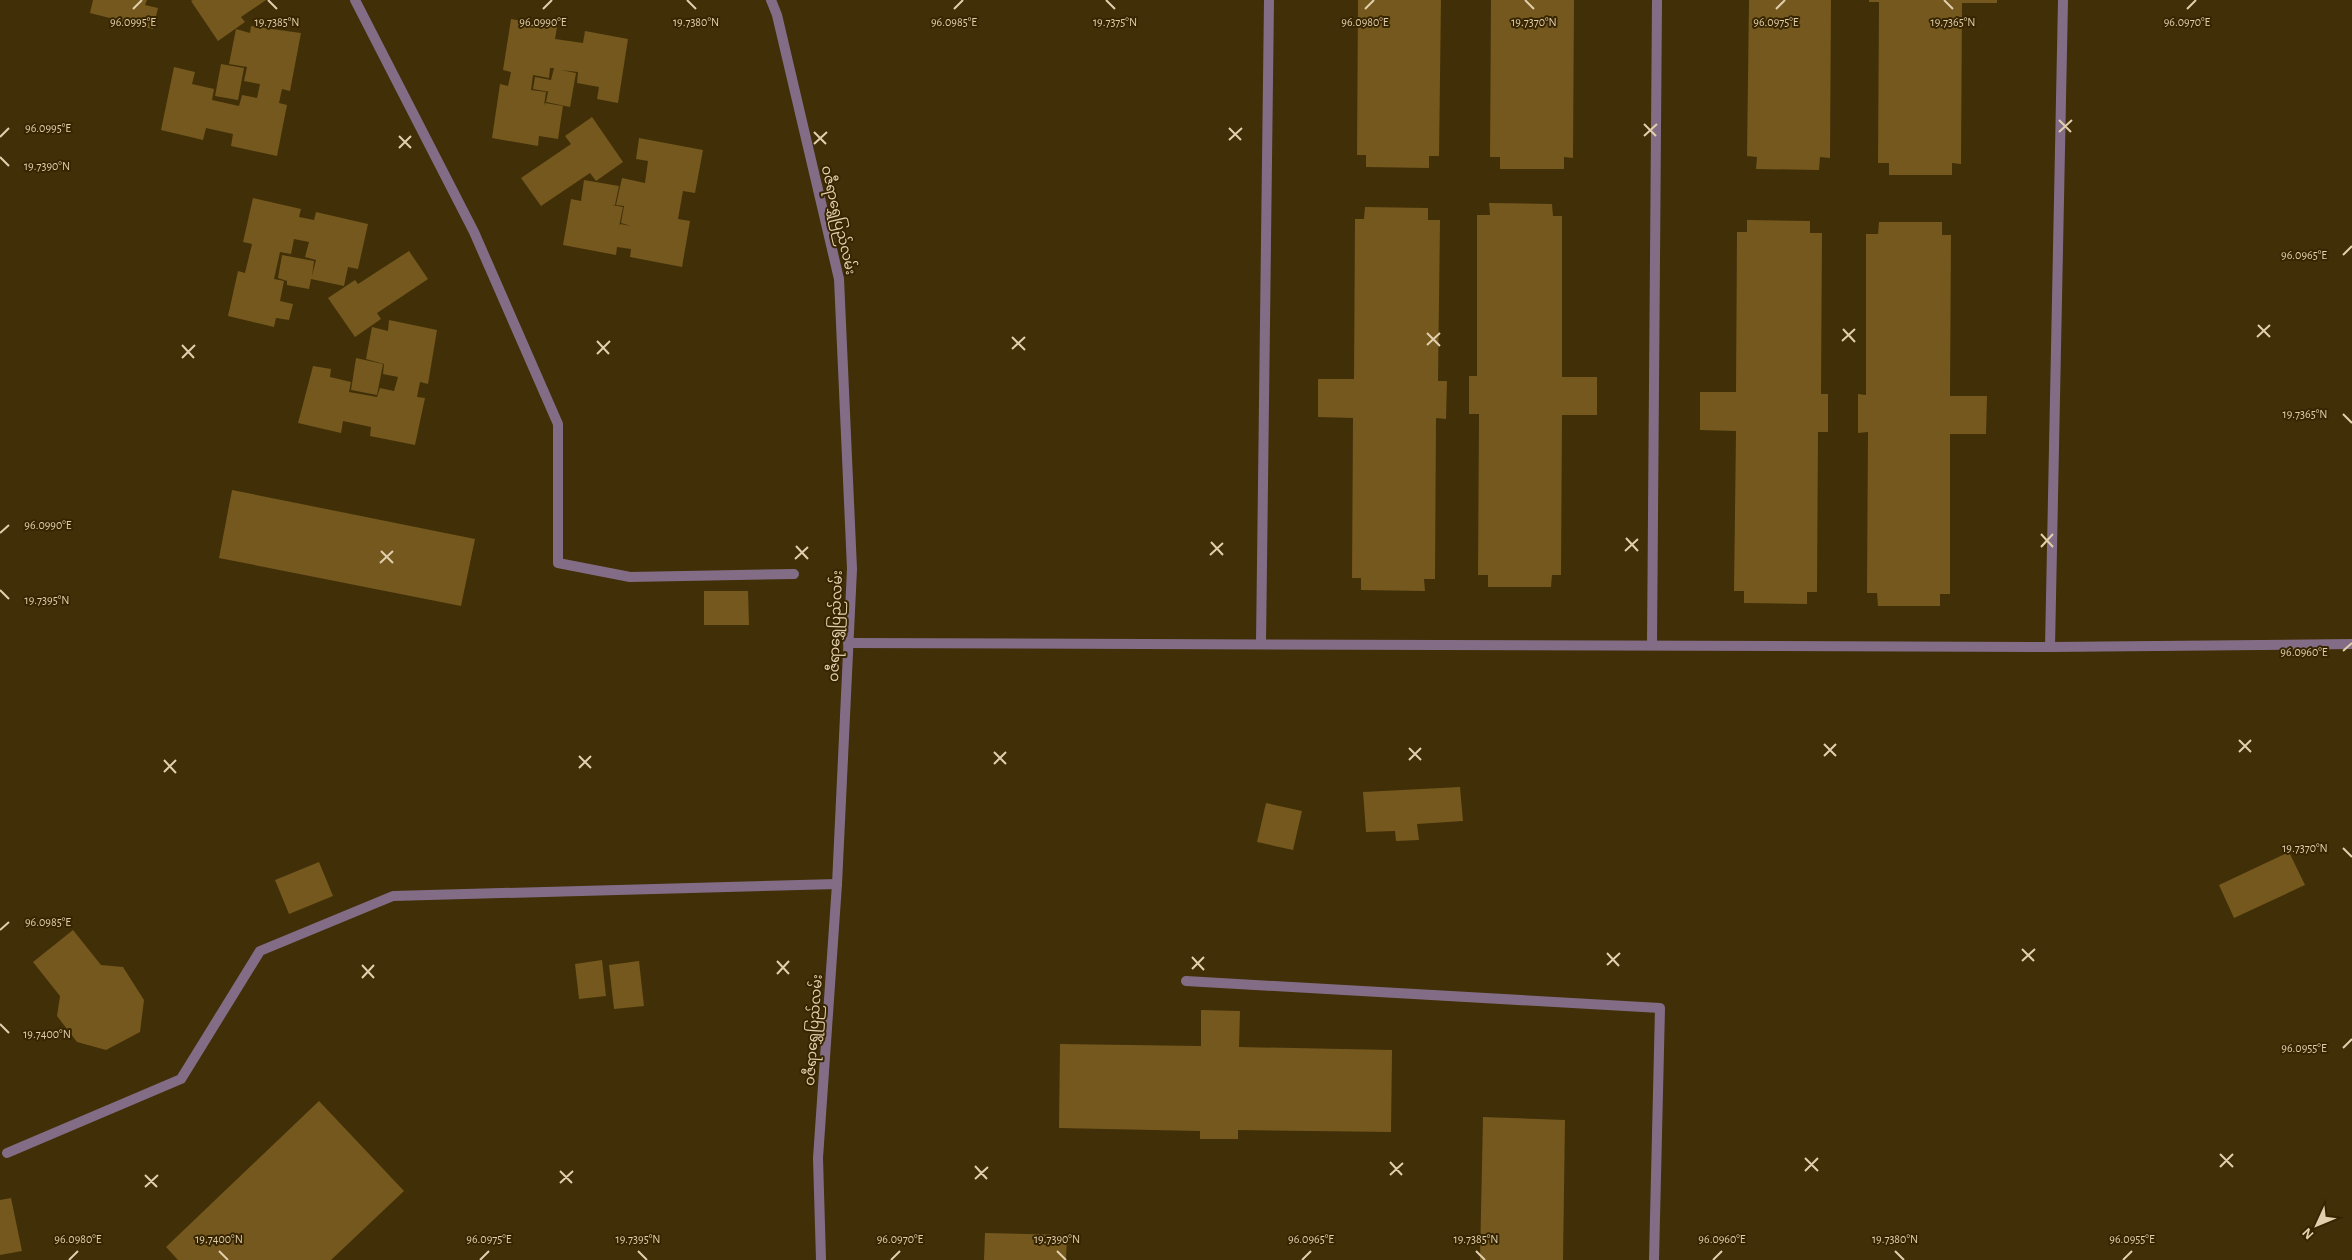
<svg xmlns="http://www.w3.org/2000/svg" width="2352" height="1260" font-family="'Alegreya Sans','Noto Sans Myanmar',sans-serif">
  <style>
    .building { fill: #74581e }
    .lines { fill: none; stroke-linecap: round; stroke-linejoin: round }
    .street { stroke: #836d86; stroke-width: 10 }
    .ticks { fill: none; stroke: #e2cfae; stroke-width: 2 }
    .labels { text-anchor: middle; stroke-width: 4; stroke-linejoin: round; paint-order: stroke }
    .street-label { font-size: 14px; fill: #e2cfae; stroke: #372500 }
    .ticks-label { font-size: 12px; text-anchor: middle; fill: #e2cfae; stroke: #372500; stroke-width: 4; stroke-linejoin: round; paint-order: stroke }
  </style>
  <rect width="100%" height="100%" fill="#412f08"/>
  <g class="building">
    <polygon points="93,0 147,0 145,5 158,8 153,29 90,13"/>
    <polygon points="193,0 266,0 241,17 245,22 218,41 191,1"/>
    <polygon points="1358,0 1441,0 1439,156 1429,156 1429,168 1366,167 1366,155 1357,155"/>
    <polygon points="1491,0 1574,0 1573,158 1564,157 1564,169 1500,169 1500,157 1490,157"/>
    <polygon points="1749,0 1831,0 1830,158 1820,157 1819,170 1756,169 1757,157 1747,156"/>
    <polygon points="1869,0 1997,0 1997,3 1962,3 1961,164 1952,163 1952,175 1889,175 1889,163 1878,163 1879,2 1869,2"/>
    <polygon points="511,19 557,27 555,39 583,43 585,31 628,39 618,103 597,99 599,87 577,83 578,72 561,70 576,73 570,107 546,102 548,92 550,92 533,89 535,77 551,80 554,68 550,68 549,78 533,75 531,90 546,92 544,106 545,103 563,106 558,139 539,136 538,146 492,138 500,84 508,86 511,72 503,70"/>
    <polygon points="251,26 301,33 290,91 282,89 279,103 287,105 277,156 231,146 233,134 206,128 203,140 161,130 174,67 195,72 192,84 214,89 212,100 239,106 242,95 257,98 260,84 244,81 247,67 229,64 236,29 250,33"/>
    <polygon points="221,64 244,68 238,100 215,96"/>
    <polygon points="592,117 623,162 596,181 590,173 541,206 521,178 571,144 565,136"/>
    <polygon points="639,138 703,150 695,193 683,191 678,219 690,221 682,267 630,257 631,249 617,247 616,255 563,245 571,199 581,201 584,180 619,186 615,205 612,205 623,207 619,227 620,224 631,226 621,223 624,206 616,205 622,178 645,183 648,161 636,159"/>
    <polygon points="253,198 301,209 299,217 314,220 316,212 368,224 358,269 348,267 344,286 311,279 309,289 287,285 287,281 278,278 282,255 314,261 312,276 316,260 305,257 309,242 294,239 291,254 280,252 274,279 284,281 280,301 293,304 289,320 276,318 274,327 228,316 238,271 245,273 252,244 243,242"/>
    <polygon points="1489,203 1552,204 1553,216 1562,216 1562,377 1597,377 1597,415 1562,415 1561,575 1552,575 1551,587 1488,587 1488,575 1478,575 1479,414 1469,414 1469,376 1477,376 1477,215 1490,215"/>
    <polygon points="1365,207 1428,208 1428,220 1440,220 1438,381 1447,381 1446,419 1436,418 1435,579 1424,579 1425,591 1361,590 1361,578 1352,578 1353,418 1318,417 1318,379 1354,379 1355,219 1364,219"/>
    <polygon points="1747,220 1810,221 1810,233 1822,233 1821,394 1828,394 1828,432 1818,432 1817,592 1807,592 1807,604 1744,603 1744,591 1734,591 1736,431 1700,430 1700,392 1736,392 1737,232 1747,232"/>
    <polygon points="1879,222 1942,222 1942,235 1951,235 1950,396 1987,396 1986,434 1950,434 1950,594 1940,594 1940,606 1878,606 1877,593 1867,593 1868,432 1858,433 1858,394 1866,395 1866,234 1878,234"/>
    <polygon points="409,251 428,279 377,313 381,319 355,337 328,298 355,280 358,284"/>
    <polygon points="389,320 437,330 428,384 420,382 417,397 425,398 415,445 370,436 371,427 343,421 341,433 298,423 313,366 331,369 330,377 351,382 349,392 377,397 380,388 394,391 398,377 383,374 384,364 366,359 372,327 388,331"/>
    <polygon points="356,358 383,364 377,395 351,390"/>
    <polygon points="232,490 475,539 461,606 219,558"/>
    <polygon points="704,591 748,591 749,625 704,625"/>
    <polygon points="1460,787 1463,821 1417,824 1419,840 1396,841 1395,831 1366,832 1363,792"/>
    <polygon points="1266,803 1302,811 1293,850 1257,842"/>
    <polygon points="2289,852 2305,885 2234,918 2219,885"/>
    <polygon points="319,862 333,896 289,914 275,880"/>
    <polygon points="73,930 101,965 123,967 144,1000 140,1032 106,1050 77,1042 57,1016 60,996 33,962"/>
    <polygon points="602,960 606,996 579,999 575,964"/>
    <polygon points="639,961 644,1006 614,1009 609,965"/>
    <polygon points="1201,1010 1240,1011 1239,1047 1392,1050 1391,1132 1238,1130 1238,1139 1200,1139 1200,1131 1059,1128 1060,1044 1201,1046"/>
    <polygon points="319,1101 404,1191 331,1260 178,1260 166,1247"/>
    <polygon points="1483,1117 1565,1120 1563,1260 1480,1260"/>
    <polygon points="11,1198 22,1251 0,1255 0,1200"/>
    <polygon points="985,1233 1067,1235 1066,1260 984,1260"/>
  </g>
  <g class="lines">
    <g class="street">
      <polyline points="355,0 474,232 558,424 558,563 630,577 794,574"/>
      <polyline points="771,0 777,15 839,279 852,569 837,884 818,1158 821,1260"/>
      <polyline points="2063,0 2050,647 2352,644"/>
      <polyline points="848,643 2050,647"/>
      <polyline points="1261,643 1269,0"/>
      <polyline points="1652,644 1657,0"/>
      <polyline points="1186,981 1660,1008 1654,1260"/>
      <polyline points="7,1153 181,1079 260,951 393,896 837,884"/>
    </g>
  </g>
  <path class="ticks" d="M268 0 277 9M687 0 696 9M1106 0 1115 9M1525 0 1534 9M1944 0 1953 9M133 9 142 0M543 9 552 0M954 9 963 0M1365 9 1374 0M1776 9 1785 0M2187 9 2196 0M2059 120 2071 132M1644 124 1656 136M1229 128 1241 140M814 132 826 144M2059 132 2072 120M399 136 411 148M1644 136 1657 124M0 137 9 128M1229 140 1242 128M814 144 827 132M399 148 411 136M0 157 9 166M2343 255 2352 246M2258 325 2270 337M1843 329 1855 342M1427 333 1440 346M1012 337 1025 350M2257 337 2270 325M597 341 609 354M1842 341 1855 329M182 345 194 358M1427 345 1440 333M1012 349 1025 337M597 354 610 341M182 358 195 345M2343 414 2352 423M0 533 9 525M2041 534 2053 547M1626 538 1638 551M1211 542 1223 555M796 546 808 559M2041 547 2053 534M381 551 393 563M1625 551 1638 539M1210 555 1223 543M795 559 808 547M380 563 393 551M0 590 9 599M2343 651 2352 643M2239 740 2251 752M1824 744 1836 756M1409 748 1421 760M994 752 1006 764M2239 752 2251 740M579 756 591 768M1824 756 1836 744M164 760 176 773M1409 760 1421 748M994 764 1006 752M579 768 591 756M164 772 176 760M2343 848 2352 857M0 930 9 922M2022 949 2034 961M1607 953 1619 966M1192 957 1204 970M777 961 789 974M2022 961 2035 949M362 965 374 978M1607 965 1620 953M1192 969 1204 957M777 974 789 961M362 978 374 965M0 1024 9 1033M2343 1048 2352 1039M2220 1154 2233 1167M1805 1158 1818 1171M1390 1162 1402 1175M975 1166 987 1179M2220 1167 2233 1154M560 1171 572 1183M1805 1171 1818 1158M145 1175 157 1187M1390 1175 1403 1163M975 1179 988 1167M560 1183 573 1171M145 1187 158 1175M219 1251 228 1260M638 1251 647 1260M1057 1251 1066 1260M1476 1251 1485 1260M1895 1251 1904 1260M69 1260 78 1251M480 1260 489 1251M891 1260 900 1251M1302 1260 1311 1251M1713 1260 1722 1251M2123 1260 2132 1251"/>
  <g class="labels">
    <g class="street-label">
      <text transform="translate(839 220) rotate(77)" y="5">ဝဇီရာရွှေပြည်လမ်း</text>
      <text transform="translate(835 626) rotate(-88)" y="5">ဝဇီရာရွှေပြည်လမ်း</text>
      <text transform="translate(813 1030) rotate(-86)" y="5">ဝဇီရာရွှေပြည်လမ်း</text>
    </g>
  </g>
  <g class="ticks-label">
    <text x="133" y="26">96.0995°E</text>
    <text x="543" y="26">96.0990°E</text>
    <text x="954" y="26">96.0985°E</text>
    <text x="1365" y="26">96.0980°E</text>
    <text x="1776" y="26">96.0975°E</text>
    <text x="2187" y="26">96.0970°E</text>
    <text x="277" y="26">19.7385°N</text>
    <text x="696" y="26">19.7380°N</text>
    <text x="1115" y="26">19.7375°N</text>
    <text x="1534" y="26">19.7370°N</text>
    <text x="1953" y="26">19.7365°N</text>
    <text x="48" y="132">96.0995°E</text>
    <text x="47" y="170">19.7390°N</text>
    <text x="2304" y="259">96.0965°E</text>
    <text x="2305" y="418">19.7365°N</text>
    <text x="48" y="529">96.0990°E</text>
    <text x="47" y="604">19.7395°N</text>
    <text x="2304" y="656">96.0960°E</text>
    <text x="2305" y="852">19.7370°N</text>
    <text x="48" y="926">96.0985°E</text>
    <text x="47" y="1038">19.7400°N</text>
    <text x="2304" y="1052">96.0955°E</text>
    <text x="219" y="1243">19.7400°N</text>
    <text x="638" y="1243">19.7395°N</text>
    <text x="1057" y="1243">19.7390°N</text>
    <text x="1476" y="1243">19.7385°N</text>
    <text x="1895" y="1243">19.7380°N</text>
    <text x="78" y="1243">96.0980°E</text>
    <text x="489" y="1243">96.0975°E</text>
    <text x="900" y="1243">96.0970°E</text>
    <text x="1311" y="1243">96.0965°E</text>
    <text x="1722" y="1243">96.0960°E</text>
    <text x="2132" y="1243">96.0955°E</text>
  </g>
  <g transform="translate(2317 1225) rotate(226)" stroke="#372500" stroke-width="4" paint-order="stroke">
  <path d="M0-4L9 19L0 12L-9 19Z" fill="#e2cfae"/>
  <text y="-8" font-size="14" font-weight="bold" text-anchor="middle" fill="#e2cfae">N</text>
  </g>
</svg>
